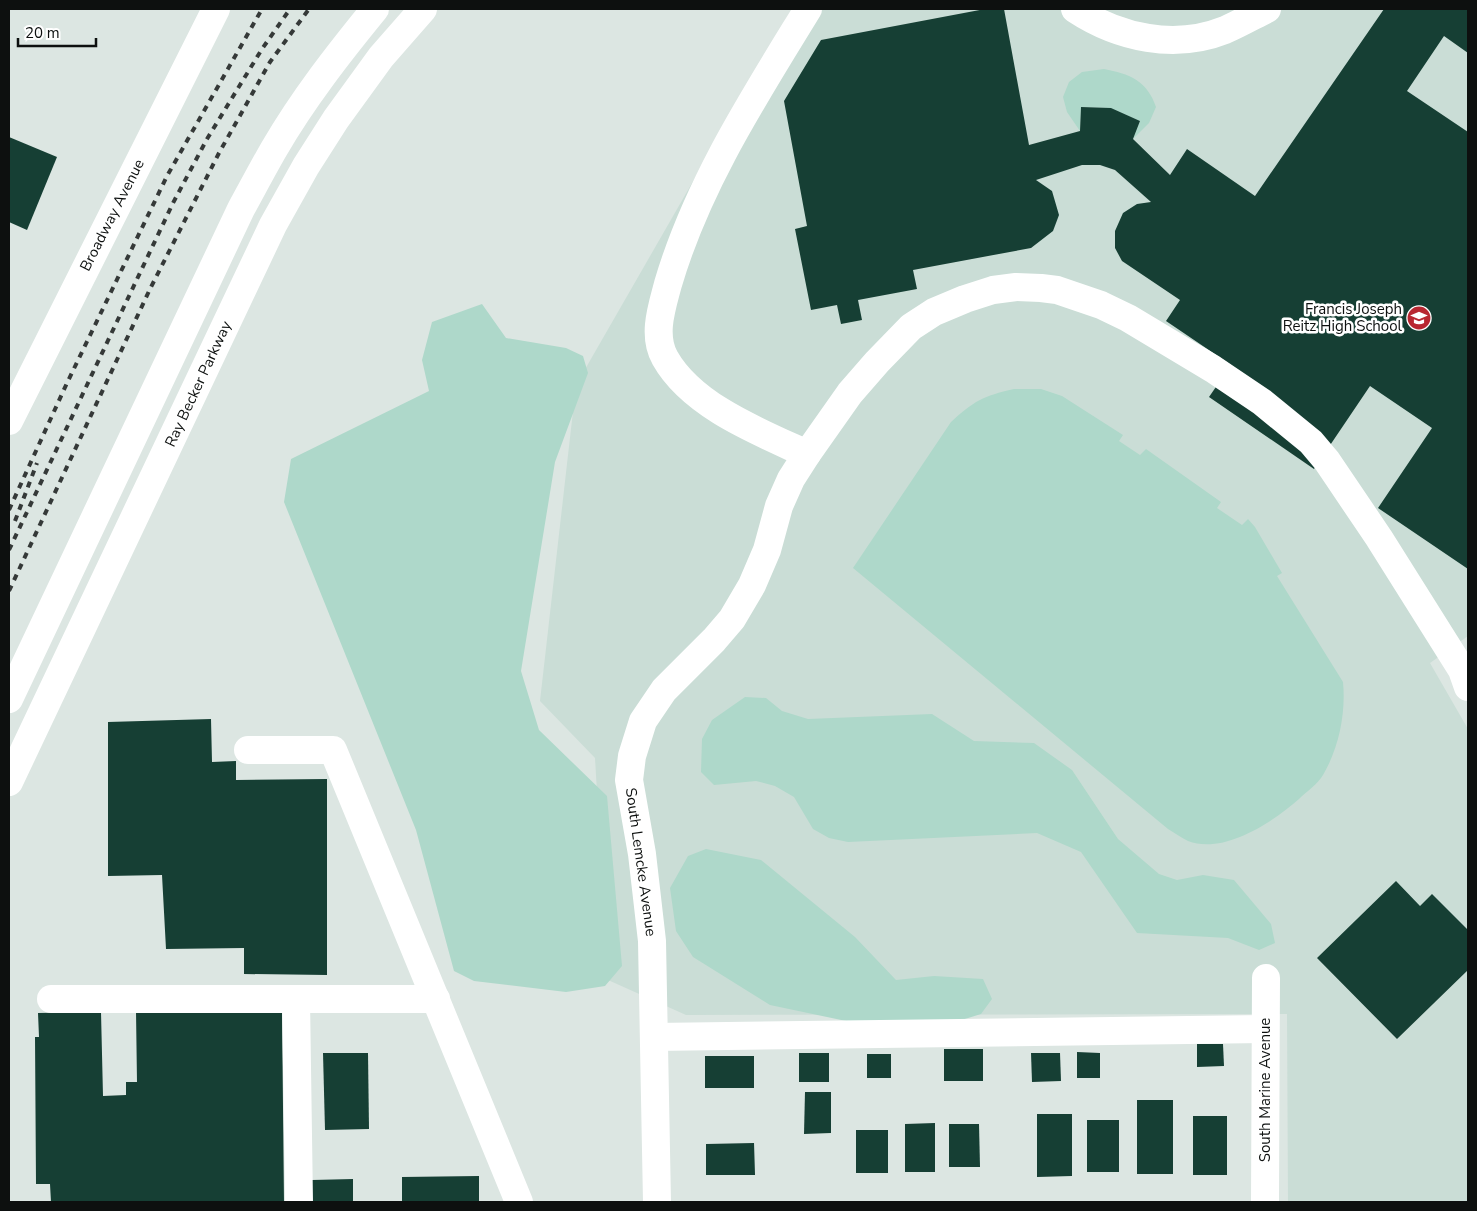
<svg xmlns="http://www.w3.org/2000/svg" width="1477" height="1211" font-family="'Nunito Sans',sans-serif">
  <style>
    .built { fill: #caddd6 }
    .green { fill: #aed8ca }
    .building { fill: #163f34 }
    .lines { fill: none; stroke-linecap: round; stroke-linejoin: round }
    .minor { stroke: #fff; stroke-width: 28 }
    .major { stroke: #fff; stroke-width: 28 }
    .rail { stroke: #353938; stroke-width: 4; stroke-dasharray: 6 6; stroke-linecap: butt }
    .labels { text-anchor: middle; stroke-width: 5; stroke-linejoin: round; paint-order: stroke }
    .street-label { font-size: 15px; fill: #0d100f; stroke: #fff }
    .poi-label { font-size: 15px; fill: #0d100f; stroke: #fff; text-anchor: end }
  </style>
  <rect width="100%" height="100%" fill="#dce6e2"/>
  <polygon class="built" points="792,9 1468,9 1468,636 1430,663 1468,729 1468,1202 1288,1202 1287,1014 686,1015 608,980 595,758 540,701 576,385"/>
  <g class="green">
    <path d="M1104 69C1129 74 1147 80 1156 107L1149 123 1133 139 1140 121 1110 108 1081 107 1080 131 1067 112 1063 97 1069 82 1082 72Z"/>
    <polygon points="482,304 506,338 566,348 583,356 588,373 555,462 521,671 539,730 607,796 622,966 605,986 566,992 474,981 454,971 416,830 284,502 291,459 429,391 422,360 432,322"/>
    <path d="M1014 389H1041L1062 396 1123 435 1119 441 1140 455 1146 449 1221 502 1217 508 1242 525 1248 519 1255 527 1282 573 1277 576 1343 682C1346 713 1339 748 1323 775 1318 784 1306 792 1299 799 1274 821 1224 855 1188 841 1182 838 1175 833 1168 829L853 568 951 422C974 401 983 396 1014 389Z"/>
    <polygon points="745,697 766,698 782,711 808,719 932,714 974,741 1034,743 1072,770 1118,839 1159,874 1177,880 1203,875 1234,880 1271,924 1275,943 1259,950 1228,938 1137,933 1081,852 1037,833 848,842 829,838 813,829 794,797 775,786 756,781 714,785 701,772 702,739 712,720"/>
    <polygon points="706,849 761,860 855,937 896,980 934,976 983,979 992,999 981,1014 952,1023 846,1021 770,1005 693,957 676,931 670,888 688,856"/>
  </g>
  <g class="building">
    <polygon points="985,9 1004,9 1029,145 1080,131 1081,107 1111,108 1140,121 1133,139 1170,175 1187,149 1255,196 1384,9 1468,9 1468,53 1444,36 1407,91 1468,132 1468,569 1378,508 1432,428 1370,386 1314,469 1209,397 1231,365 1166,321 1180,300 1122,261 1115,248 1115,231 1123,213 1137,204 1151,202 1115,170 1100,165 1082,165 1036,180 1052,191 1059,215 1053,231 1031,248 913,270 917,289 858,300 862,320 841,324 837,305 811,310 795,229 807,226 784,101 821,40"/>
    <polygon points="9,137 57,157 27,230 9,222"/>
    <polygon points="211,719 212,762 236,761 236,780 327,779 327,975 244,974 244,948 166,949 162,875 108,876 108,722"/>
    <polygon points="1396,881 1420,906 1432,894 1468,930 1468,970 1397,1039 1317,958"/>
    <polygon points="136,1011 282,1011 284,1202 51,1202 50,1184 36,1184 35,1037 39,1037 38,1013 101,1012 103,1096 126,1095 126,1082 137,1082"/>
    <polygon points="1197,1044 1223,1044 1224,1066 1197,1067"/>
    <rect x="944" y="1049" width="39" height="32"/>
    <polygon points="1077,1052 1100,1053 1100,1078 1077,1078"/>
    <polygon points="323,1053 368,1053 369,1129 325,1130"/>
    <rect x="799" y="1053" width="30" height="29"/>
    <polygon points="1031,1053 1060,1053 1061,1081 1032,1082"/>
    <rect x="867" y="1054" width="24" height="24"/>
    <rect x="705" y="1056" width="49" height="32"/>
    <polygon points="805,1092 831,1092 831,1133 804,1134"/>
    <rect x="1137" y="1100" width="36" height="74"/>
    <polygon points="1037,1114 1072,1114 1072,1176 1037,1177"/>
    <rect x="1193" y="1116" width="34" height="59"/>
    <rect x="1087" y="1120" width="32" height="52"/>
    <polygon points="935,1123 935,1172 905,1172 905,1124"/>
    <polygon points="949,1124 979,1124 980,1167 949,1167"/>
    <rect x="856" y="1130" width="32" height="43"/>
    <polygon points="754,1143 755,1175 706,1175 706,1144"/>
    <polygon points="479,1176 479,1202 402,1202 402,1177"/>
    <polygon points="353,1179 353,1202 312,1202 312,1180"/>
  </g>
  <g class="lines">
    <g class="minor">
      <path d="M1075 9C1119 38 1175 50 1225 30 1239 24 1253 16 1267 9"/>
      <polyline points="9,421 216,9"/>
      <path d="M807 454C759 432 692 406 665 358 652 335 662 307 668 284 697 185 754 97 808 9"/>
      <polyline points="248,750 333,750 519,1202"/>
      <polyline points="51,999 436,999"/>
      <polyline points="296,999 299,1202"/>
      <polyline points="654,1037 1265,1029"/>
      <polyline points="657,1202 652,941 642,854 629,780 632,756 643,721 664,690 714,640 732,619 752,585 767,550 779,506 791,479 807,454 850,393 877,362 911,327 934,312 965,299 993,290 1016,287 1041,288 1057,290 1101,305 1128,318 1213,369 1262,402 1311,442 1327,461 1379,538 1462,670 1468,687"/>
      <polyline points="1265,1202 1266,978"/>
    </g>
    <g class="major">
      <path d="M9 699 241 209C252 189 263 168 274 149 303 99 339 53 375 9"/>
      <polyline points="9,782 273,225 306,166 336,119 381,57 423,9"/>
    </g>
    <g class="rail">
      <polyline points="9,510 67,383 167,176 262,9"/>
      <polyline points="15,521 37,463"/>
      <polyline points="9,550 173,203 207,139 262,49 290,9"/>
      <polyline points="9,591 150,289 219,153 270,62 309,9"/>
    </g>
  </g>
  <defs>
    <symbol id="school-disc" viewBox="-11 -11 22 22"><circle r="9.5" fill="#b82731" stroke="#fff"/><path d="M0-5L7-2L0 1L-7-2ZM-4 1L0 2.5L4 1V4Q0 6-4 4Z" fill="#fff"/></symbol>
  </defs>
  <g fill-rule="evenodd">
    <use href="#school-disc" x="1405" y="304" width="28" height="28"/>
  </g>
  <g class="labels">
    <g class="street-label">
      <text transform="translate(112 215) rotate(-63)" y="5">Broadway Avenue</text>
      <text transform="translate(198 384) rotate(-65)" y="5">Ray Becker Parkway</text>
      <text transform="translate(641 862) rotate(82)" y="5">South Lemcke Avenue</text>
      <text transform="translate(1265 1090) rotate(-90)" y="5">South Marine Avenue</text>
    </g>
    <g class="poi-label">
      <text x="1402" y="314">Francis Joseph<tspan x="1402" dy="17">Reitz High School</tspan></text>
    </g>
  </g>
  <rect width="1477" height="1211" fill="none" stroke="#0d100f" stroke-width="20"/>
  <path d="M18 38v8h78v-8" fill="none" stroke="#0d100f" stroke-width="2.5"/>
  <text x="25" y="38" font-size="15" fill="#0d100f" stroke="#ffffff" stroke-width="4" paint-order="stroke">20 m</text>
</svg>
